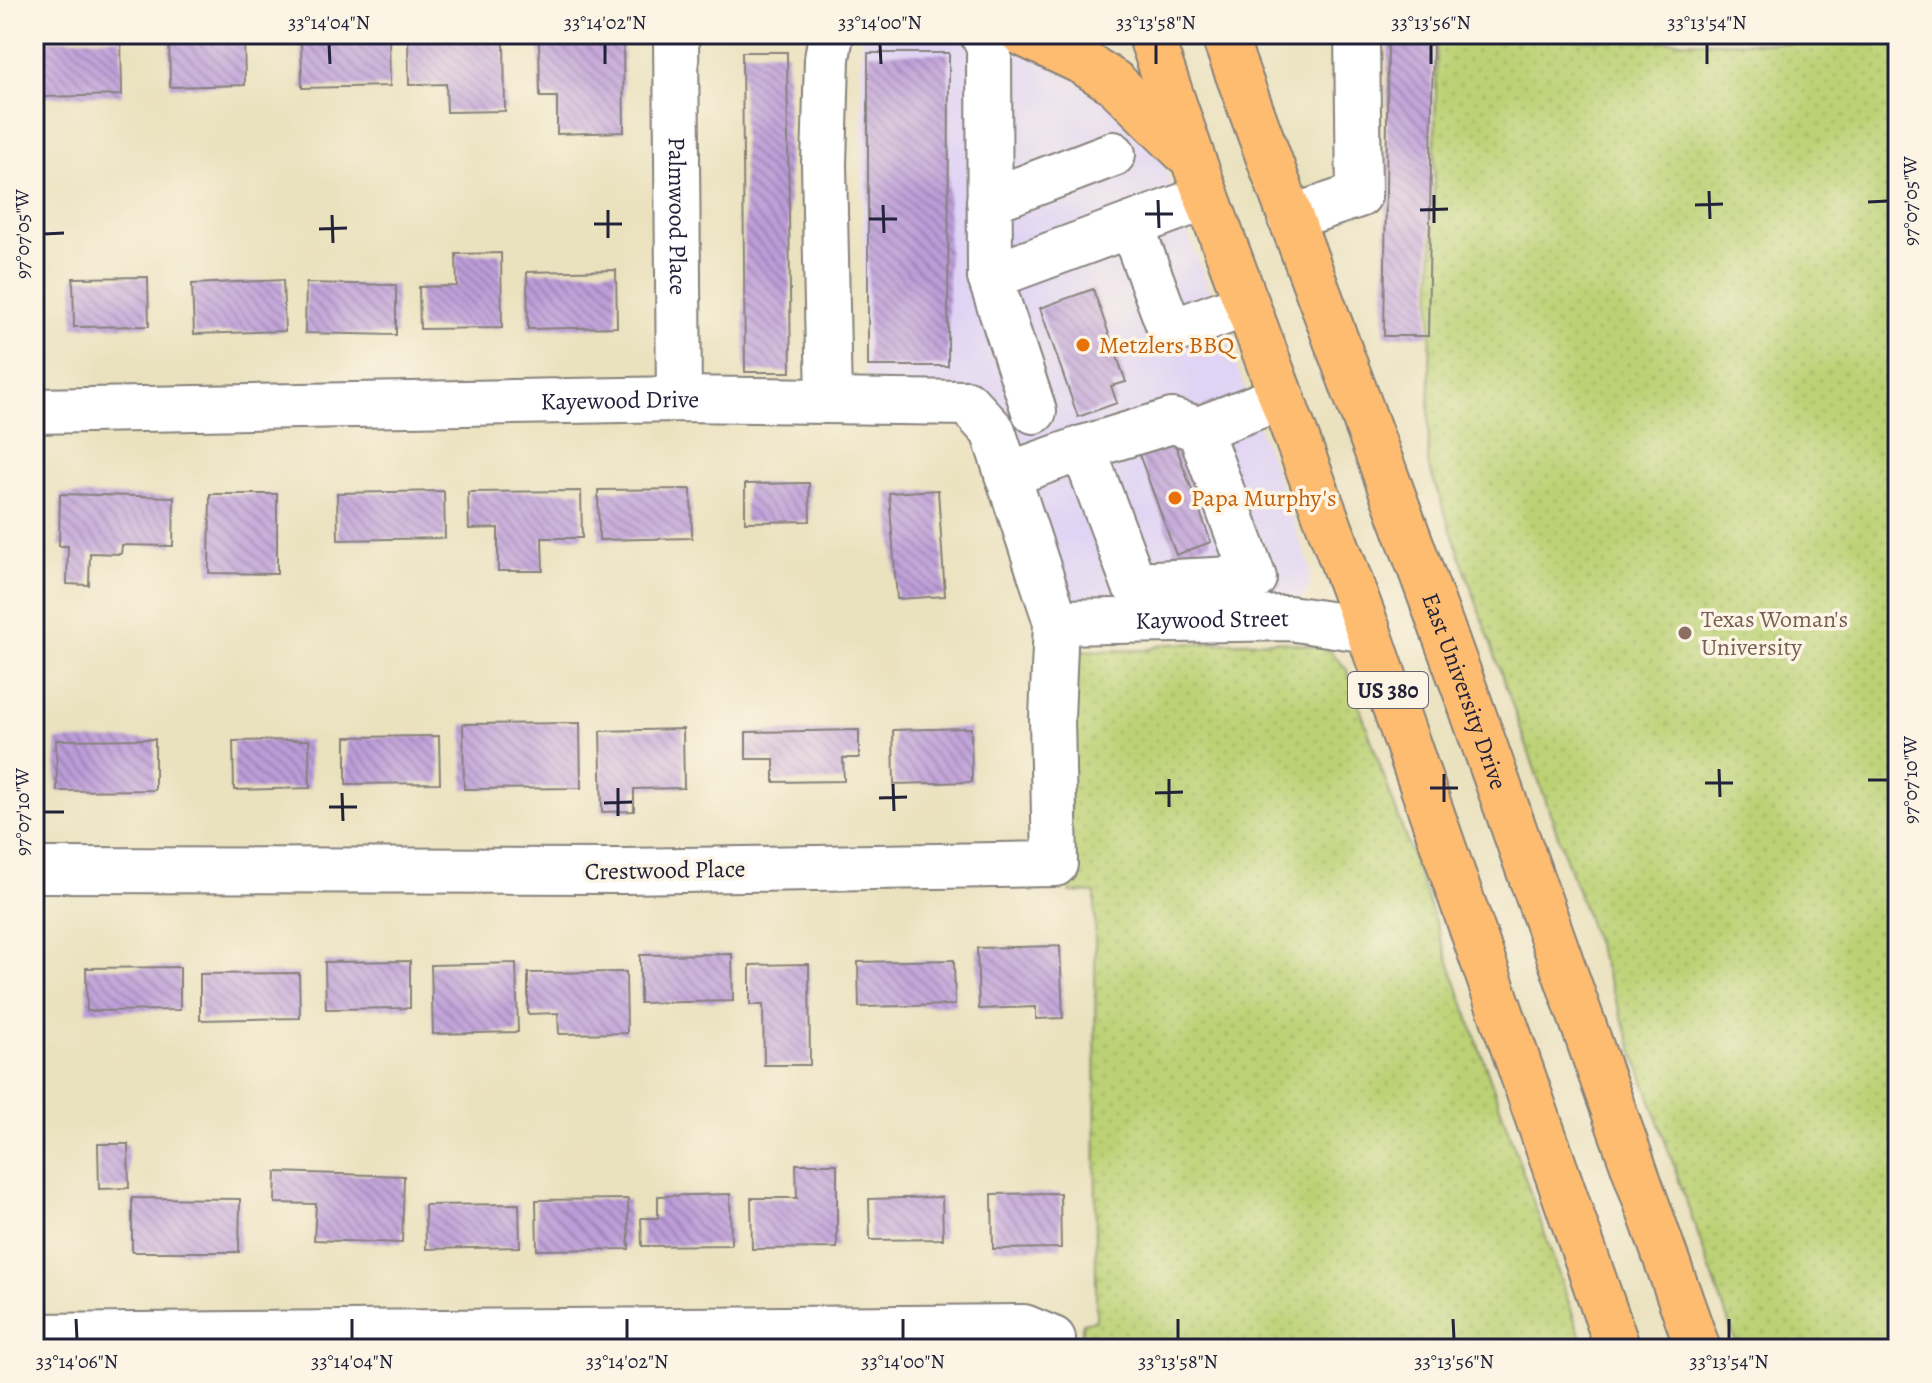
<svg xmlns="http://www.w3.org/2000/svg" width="1932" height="1383" font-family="Alegreya,serif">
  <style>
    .built { fill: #e0d4f4 }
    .grass { fill: url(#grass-dots); stroke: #6f7a58; stroke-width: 2 }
    .building { fill: url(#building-back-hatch) }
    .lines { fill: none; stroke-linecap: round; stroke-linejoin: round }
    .minor-casing { stroke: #86827c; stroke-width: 48 }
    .major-casing { stroke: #86827c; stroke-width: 48 }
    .minor { stroke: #fff; stroke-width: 44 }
    .major { stroke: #febc70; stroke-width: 44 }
    .ticks { fill: none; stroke: #22223b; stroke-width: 3 }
    .food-dot { fill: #e8710a; stroke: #fcf5e5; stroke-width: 3 }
    .education-dot { fill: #8d6e63; stroke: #fcf5e5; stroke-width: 3 }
    .labels { text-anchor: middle; stroke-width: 7; stroke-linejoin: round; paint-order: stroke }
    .shield { fill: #fcf5e5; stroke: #63616e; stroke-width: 2 }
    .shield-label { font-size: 22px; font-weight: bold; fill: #22223b }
    .street-label { font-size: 24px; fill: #22223b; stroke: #fcf5e5 }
    .food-label { font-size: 24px; fill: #c56008; stroke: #fcf5e5; text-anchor: start }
    .education-label { font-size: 24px; fill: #785e54; stroke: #fcf5e5; text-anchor: start }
    .neatline { fill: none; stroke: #22223b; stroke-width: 3 }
    .ticks-label { font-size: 20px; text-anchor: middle; fill: #22223b }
  </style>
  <defs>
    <pattern id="grass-dots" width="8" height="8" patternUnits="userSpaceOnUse" patternTransform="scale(2)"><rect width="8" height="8" fill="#bcd175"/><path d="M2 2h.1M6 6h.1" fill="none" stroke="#a1b366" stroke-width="1.8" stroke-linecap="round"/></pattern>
    <pattern id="building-back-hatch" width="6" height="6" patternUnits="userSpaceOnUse" patternTransform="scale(2)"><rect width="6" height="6" fill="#bc9cd8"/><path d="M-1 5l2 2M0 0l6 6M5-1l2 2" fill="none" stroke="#987fb0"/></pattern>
  </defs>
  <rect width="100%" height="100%" fill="#fcf5e5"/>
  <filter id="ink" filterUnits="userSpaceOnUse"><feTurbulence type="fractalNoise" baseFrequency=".0125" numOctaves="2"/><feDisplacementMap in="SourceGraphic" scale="16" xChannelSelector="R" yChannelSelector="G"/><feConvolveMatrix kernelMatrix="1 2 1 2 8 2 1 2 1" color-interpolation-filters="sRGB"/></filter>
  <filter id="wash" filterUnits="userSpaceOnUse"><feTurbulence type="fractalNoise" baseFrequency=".006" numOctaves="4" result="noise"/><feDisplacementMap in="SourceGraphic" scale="32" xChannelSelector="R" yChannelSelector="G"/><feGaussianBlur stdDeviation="1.8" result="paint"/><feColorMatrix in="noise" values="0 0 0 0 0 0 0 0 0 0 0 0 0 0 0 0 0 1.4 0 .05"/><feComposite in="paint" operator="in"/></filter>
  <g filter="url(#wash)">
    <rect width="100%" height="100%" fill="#eae1be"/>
    <polygon class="built" points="861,37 972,40 1074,68 1160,155 1310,568 1309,588 1299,602 1074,607 1015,443 865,389"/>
    <g class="grass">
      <polygon points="1437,37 1898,45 1898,1349 1738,1349 1461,559 1428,464"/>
      <polygon points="1278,641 1328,649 1346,668 1585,1349 1082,1349 1082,1323 1096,1320 1095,893 1070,892 1069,651 1146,650 1167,644"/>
    </g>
    <g id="blocks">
      <g class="building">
        <polygon points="244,36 245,85 170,87 169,37"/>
        <polygon points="389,36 390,86 302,88 301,38"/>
        <polygon points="121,38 122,95 43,97 42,40"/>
        <polygon points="504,38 505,111 447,112 446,84 409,85 408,40"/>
        <polygon points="623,40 624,132 557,134 557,97 540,97 539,41"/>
        <polygon points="1388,45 1433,45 1428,336 1384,336"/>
        <polygon points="742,52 787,52 791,372 745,372"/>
        <polygon points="868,53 949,53 948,366 868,366"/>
        <polygon points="501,253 502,328 420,329 419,287 457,286 456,254"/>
        <polygon points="616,270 617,327 528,329 527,272"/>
        <polygon points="148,277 149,326 74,327 73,278"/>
        <polygon points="283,280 285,331 194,334 192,284"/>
        <polygon points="306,283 396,285 396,335 305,333"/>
        <polygon points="1093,289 1126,382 1111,386 1117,403 1078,417 1040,308"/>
        <polygon points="1174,441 1211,542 1176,555 1139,454"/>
        <polygon points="809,483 810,521 745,522 745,484"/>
        <polygon points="691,489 692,538 599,540 598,490"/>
        <polygon points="938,490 945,596 897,599 889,493"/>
        <polygon points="444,491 445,538 338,540 337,493"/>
        <polygon points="581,491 582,538 542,538 543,571 498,571 498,528 469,529 468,492"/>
        <polygon points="60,494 174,497 173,546 122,545 121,554 90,553 89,585 67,584 68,546 59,546"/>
        <polygon points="210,494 277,494 277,574 209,573"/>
        <polygon points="580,723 581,788 464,789 463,724"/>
        <polygon points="971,728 972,782 894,784 893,730"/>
        <polygon points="683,729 684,788 634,789 634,811 602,812 600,731"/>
        <polygon points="859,730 859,758 843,758 844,781 774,782 774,759 746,759 746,732"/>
        <polygon points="439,736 440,783 346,784 346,737"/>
        <polygon points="155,739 155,790 57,791 56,740"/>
        <polygon points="309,740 310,788 234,790 233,741"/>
        <polygon points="1060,946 1063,1018 1036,1019 1036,1007 979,1009 977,948"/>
        <polygon points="732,954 733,1001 640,1003 640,955"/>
        <polygon points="954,960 955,1005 859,1007 858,962"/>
        <polygon points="410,961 410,1008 326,1009 325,962"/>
        <polygon points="34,963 38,963 39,1047 34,1047"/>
        <polygon points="516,963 518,1032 433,1034 431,965"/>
        <polygon points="809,964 810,1065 764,1065 763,1005 750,1005 750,965"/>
        <polygon points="180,967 180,1010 87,1011 86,968"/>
        <polygon points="626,972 627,1033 559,1034 558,1013 528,1014 528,973"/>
        <polygon points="299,973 300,1018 200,1020 200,974"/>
        <polygon points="98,1144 128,1144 129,1188 99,1189"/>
        <polygon points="796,1164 837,1164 837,1248 752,1249 751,1198 797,1198"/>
        <polygon points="276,1172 404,1176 402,1243 314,1240 316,1204 275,1203"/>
        <polygon points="1060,1193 1061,1248 993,1249 992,1194"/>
        <polygon points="730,1194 731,1245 642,1246 641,1218 658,1218 658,1196"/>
        <polygon points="942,1197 943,1239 870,1240 869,1199"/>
        <polygon points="132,1198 240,1199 239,1252 132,1252"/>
        <polygon points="628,1199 629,1249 537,1250 536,1200"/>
        <polygon points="519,1204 520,1247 426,1249 425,1205"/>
        <polygon points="34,1211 38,1211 39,1253 34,1254"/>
      </g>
    </g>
  </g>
  <g filter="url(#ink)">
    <use href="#blocks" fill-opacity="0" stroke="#86827c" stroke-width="2"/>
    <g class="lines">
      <defs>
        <g id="minor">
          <path id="s1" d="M676 34 679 399"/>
          <polyline points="982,34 989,46 990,277 1034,411"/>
          <polyline points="989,201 1113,154"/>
          <polyline points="1290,218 1359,195 1357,34"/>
          <polyline points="1131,225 1171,332 1247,304"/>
          <polyline points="990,277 1207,197"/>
          <polyline points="829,401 824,164 827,59 831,34"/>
          <path id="s2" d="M34 411 679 399 967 403 993 431 1056 622 1052 718 1055 864 624 871 34 870"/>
          <polyline points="1083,448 1172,421 1199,429"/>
          <polyline points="1007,475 1083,448 1134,584 1254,578 1199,429 1282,397"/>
          <path id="s3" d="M1056 622 1289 618 1368 630"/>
          <path d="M34 1336C364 1330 694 1332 1024 1327L1053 1339V1349"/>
        </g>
        <g id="major">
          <polyline points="1023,34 1084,63 1115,83 1184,151"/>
          <polyline points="1150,34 1194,162 1368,630 1618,1349"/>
          <path id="s4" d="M1223 34 1466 693 1698 1349"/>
        </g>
      </defs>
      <use href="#minor" class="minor-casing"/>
      <use href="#major" class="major-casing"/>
      <use href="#minor" class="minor"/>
      <use href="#major" class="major"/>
    </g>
  </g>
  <path class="ticks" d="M329 44 330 64M605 44V64M880 44 881 64M1156 44V64M1431 44V64M1707 44V64M1709 191 1710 219M1434 195V223M1158 200 1159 228M1868 202 1888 201M883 205 884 233M1695 205 1723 204M608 210V238M1420 210 1448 209M1145 214H1173M332 215 333 243M869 219H897M594 224H622M319 229 347 228M44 234 64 233M1719 769 1720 797M1444 774V802M1169 779V807M1868 780H1888M1705 783H1733M893 784 894 811M618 788V816M1430 788H1458M342 793 343 821M1155 793 1183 792M879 798 907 797M604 803 632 802M329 807H357M44 812H64M76 1319 77 1339M352 1319V1339M627 1319V1339M903 1319V1339M1178 1319V1339M1453 1319 1454 1339M1729 1319V1339"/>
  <g class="food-dot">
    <circle cx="1083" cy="345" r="8"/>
    <circle cx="1175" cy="498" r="8"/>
  </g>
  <circle class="education-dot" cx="1685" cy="633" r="8"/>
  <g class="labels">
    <rect class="shield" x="1348" y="672" width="80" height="36" rx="6"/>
    <g class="shield-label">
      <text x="1388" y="698">US 380</text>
    </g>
    <g class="street-label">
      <text dy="8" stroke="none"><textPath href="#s1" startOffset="182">Palmwood Place</textPath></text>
      <text dy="8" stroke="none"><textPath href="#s2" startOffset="586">Kayewood Drive</textPath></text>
      <text dy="8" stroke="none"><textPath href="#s3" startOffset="156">Kaywood Street</textPath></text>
      <text dy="8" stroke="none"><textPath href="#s4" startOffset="700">East University Drive</textPath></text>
      <text transform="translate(665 870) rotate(-1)" y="8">Crestwood Place</text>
    </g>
    <g class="food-label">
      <text x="1099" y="353">Metzlers BBQ</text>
      <text x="1191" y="506">Papa Murphy's</text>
    </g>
    <g class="education-label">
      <text x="1701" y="627">Texas Woman's<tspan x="1701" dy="28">University</tspan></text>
    </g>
  </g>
  <rect width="1932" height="1383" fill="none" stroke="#fcf5e5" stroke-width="88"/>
  <rect x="44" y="44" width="1844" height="1295" class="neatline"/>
  <g class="ticks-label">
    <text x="329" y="29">33°14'04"N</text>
    <text x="605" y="29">33°14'02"N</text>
    <text x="880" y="29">33°14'00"N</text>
    <text x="1156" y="29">33°13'58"N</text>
    <text x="1431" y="29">33°13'56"N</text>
    <text x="1707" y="29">33°13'54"N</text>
    <text transform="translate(1910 201) rotate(-90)" y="7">97°07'05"W</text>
    <text transform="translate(22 234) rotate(-90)" y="7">97°07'05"W</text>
    <text transform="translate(1910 780) rotate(-90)" y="7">97°07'10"W</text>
    <text transform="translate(22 812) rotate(-90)" y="7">97°07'10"W</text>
    <text x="77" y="1368">33°14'06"N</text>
    <text x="352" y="1368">33°14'04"N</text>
    <text x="627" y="1368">33°14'02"N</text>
    <text x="903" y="1368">33°14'00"N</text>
    <text x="1178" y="1368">33°13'58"N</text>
    <text x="1454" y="1368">33°13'56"N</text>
    <text x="1729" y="1368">33°13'54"N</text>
  </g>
</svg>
